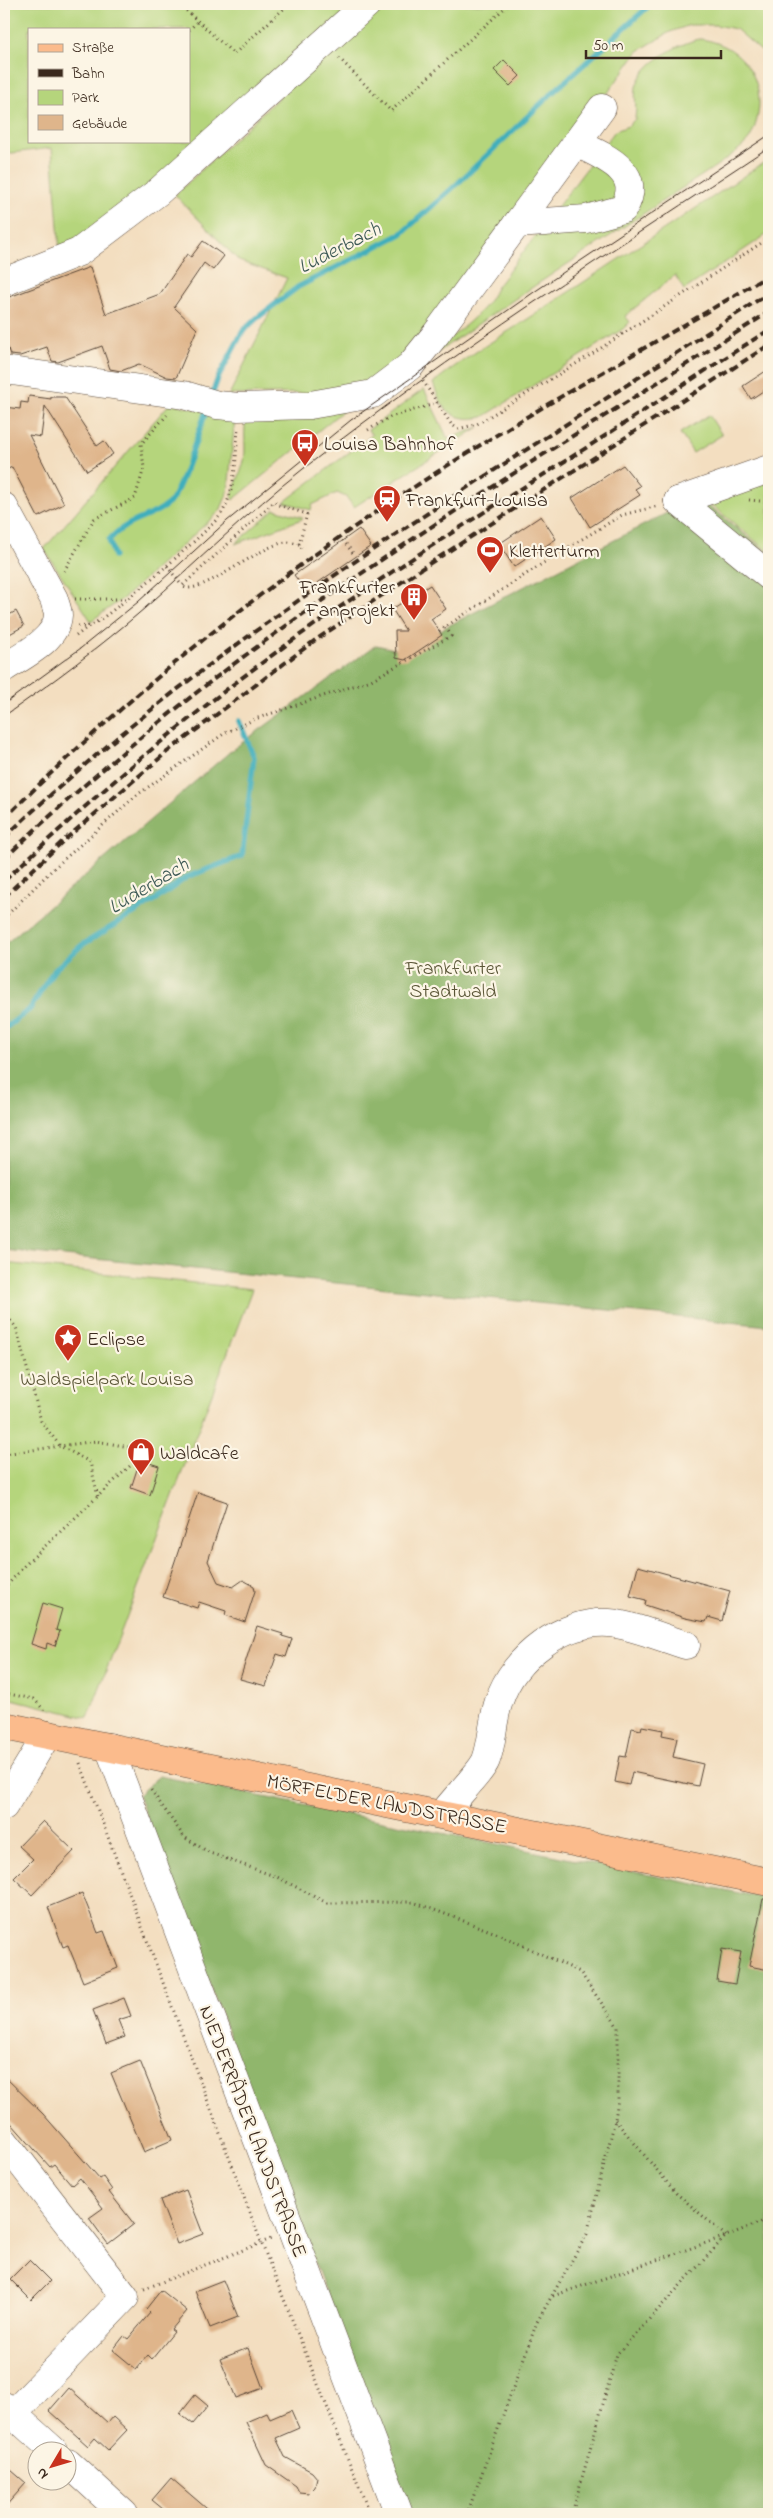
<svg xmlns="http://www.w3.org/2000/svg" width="773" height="2518" font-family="'Indie Flower',sans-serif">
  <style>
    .green { fill: #b5d57c; stroke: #78804d; fill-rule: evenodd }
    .forest { fill: #90b66c; stroke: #667045 }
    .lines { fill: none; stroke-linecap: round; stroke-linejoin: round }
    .stream { stroke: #3faebc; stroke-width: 5.5 }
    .building { fill: #dfb58b }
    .minor-casing { stroke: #574536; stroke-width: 29 }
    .major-casing { stroke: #574536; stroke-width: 29 }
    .path { stroke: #574536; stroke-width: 3; stroke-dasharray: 1 4; stroke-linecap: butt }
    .minor { stroke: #fff; stroke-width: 28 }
    .major { stroke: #fbbb8c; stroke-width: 28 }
    .tram { stroke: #3b2a1e; stroke-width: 1 }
    .rail { stroke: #3b2a1e; stroke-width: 4; stroke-dasharray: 8 4; stroke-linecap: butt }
    .labels { text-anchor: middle; stroke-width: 4.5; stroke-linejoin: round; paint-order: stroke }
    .poi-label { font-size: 20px; fill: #3b2a1e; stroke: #fcf5e5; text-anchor: start }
    .park-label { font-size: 20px; fill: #5a5536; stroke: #fcf5e5 }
    .street-label { font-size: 20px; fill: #3b2a1e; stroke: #fcf5e5 }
    .water-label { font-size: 21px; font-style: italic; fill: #3c5855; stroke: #fcf5e5 }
  </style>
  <rect width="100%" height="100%" fill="#fcf5e5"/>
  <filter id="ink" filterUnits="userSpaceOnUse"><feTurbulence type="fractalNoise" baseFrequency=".02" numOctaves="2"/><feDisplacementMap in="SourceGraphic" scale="10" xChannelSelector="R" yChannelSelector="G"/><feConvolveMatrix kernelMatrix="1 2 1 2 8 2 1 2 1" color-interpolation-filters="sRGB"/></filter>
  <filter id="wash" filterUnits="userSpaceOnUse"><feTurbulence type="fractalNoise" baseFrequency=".0096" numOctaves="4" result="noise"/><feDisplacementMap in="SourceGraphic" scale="20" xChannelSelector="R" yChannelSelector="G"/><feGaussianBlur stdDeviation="1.12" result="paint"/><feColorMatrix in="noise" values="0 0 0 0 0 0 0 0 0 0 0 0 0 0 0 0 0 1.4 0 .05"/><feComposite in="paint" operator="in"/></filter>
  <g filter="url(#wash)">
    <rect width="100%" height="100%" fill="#f3dec0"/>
    <g class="green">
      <path d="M4 4H359L235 118 60 253 52 148 4 154ZM29 29H189V141H29Z"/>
      <polygon points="378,4 769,4 769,58 736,29 715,25 690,25 670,32 638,51 543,183 390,373 346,392 229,395 287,278 239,261 175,195"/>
      <path d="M700 39C750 45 773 93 750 138 739 154 686 185 667 198 588 251 508 302 431 357 452 332 482 319 496 288L615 131 628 126 635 119C637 108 634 97 636 87 642 63 679 43 700 39Z"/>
      <path d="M769 159V233L684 290 675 275 625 316 630 322 623 329 483 417C453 423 442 410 433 383 466 356 502 336 537 313 615 261 693 211 769 159Z"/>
      <polygon points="424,389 448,439 479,427 354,507 346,497 337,493 312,505 311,510 284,502 372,435 368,430"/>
      <polygon points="170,403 235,418 228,492 220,511 125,597 91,621 44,549"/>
      <path d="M344 410 233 500 232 495C235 485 240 475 243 465 248 449 241 429 248 415Z"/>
      <polygon points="709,415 722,435 693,453 680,433"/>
      <polygon points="769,482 769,552 703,498"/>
      <polygon points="274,509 302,517 302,519 235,544"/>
      <polygon points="4,1263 252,1289 88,1718 4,1697"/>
    </g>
    <g class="forest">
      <polygon points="698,497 769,554 769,1326 4,1250 4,945 232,750 376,645 408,652 444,628"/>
      <polygon points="159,1776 769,1899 769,2514 410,2514 138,1795"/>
    </g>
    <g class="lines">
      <g class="stream">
        <polyline points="212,395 218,378 243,331 257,318 298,287 401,234 457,184 551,94 651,4"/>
        <path d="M114 556 109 540C128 518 149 520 168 504 180 494 200 427 207 409"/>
        <polyline points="4,1029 30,1009 54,970 82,945 155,900 187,877 242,856 254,757 239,721"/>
      </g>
    </g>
    <g id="blocks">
      <g class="building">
        <polygon points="504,60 520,76 510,86 494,70"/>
        <polygon points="203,241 224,256 213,270 204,263 174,307 197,329 176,378 167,377 139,364 121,371 110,369 102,346 58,362 52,361 47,347 20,356 10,355 4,335 4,299 90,267 106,314 160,294 187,254 191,257"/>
        <polygon points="769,369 769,387 751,399 743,386"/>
        <polygon points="29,396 51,399 51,397 65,397 97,446 104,441 113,454 87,471 45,406 41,437 29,435 64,504 38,517 12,467 4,471 4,407 20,409 21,402 28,403"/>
        <polygon points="623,465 640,486 635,489 640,495 590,527 572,498"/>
        <polygon points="541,516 556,539 514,567 499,544"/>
        <polygon points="359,529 371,546 306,591 294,575"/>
        <polygon points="430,585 446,609 431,619 442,635 405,660 396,658 395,631 406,631 392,609"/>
        <polygon points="16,611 24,626 4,637 4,618"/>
        <polygon points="140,1460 159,1466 150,1495 131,1488"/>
        <polygon points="198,1492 227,1502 208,1561 218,1582 233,1587 243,1580 254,1586 255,1591 245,1622 225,1615 226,1611 199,1602 197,1608 163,1597"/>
        <polygon points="638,1566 730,1591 722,1621 708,1617 706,1622 685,1618 645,1605 646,1600 630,1596"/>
        <polygon points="43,1603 62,1609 56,1630 60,1631 55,1646 47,1643 46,1649 31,1644"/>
        <polygon points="257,1626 283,1634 282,1636 292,1639 286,1657 277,1654 266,1686 240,1679"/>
        <polygon points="642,1726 663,1730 662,1735 677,1738 673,1757 703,1764 698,1786 632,1772 629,1785 615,1782 620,1756 626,1757 632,1728 641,1730"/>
        <polygon points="43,1821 74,1851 32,1895 14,1878 33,1859 19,1846"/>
        <polygon points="82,1893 98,1933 104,1931 118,1968 83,1982 68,1945 63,1947 48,1907"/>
        <polygon points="763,1899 769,1899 769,1970 749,1966"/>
        <polygon points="722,1949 741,1952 735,1984 717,1981"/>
        <polygon points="124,1998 131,2016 118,2020 125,2037 106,2044 93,2010"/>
        <polygon points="140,2061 172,2140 144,2152 111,2073"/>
        <polygon points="4,2076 43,2114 100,2179 103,2177 112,2190 109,2192 134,2224 108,2244 89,2218 103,2208 80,2178 72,2185 54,2164 50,2167 4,2115"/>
        <polygon points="186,2190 203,2234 177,2244 160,2200"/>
        <polygon points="29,2260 50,2281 31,2300 10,2279"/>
        <polygon points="223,2280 238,2317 210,2328 195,2291"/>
        <polygon points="161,2290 187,2311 171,2330 174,2332 152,2359 148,2355 136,2369 113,2350 124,2336 128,2339 150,2313 146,2309"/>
        <polygon points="248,2348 263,2388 236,2398 220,2359"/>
        <polygon points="69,2388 108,2423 113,2417 127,2430 108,2450 95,2438 88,2446 49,2411"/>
        <polygon points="195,2395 208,2406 193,2424 180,2414"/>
        <polygon points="291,2410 299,2428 276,2438 285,2457 312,2472 317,2478 315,2487 309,2493 299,2492 296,2486 266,2465 246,2422 267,2413 270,2419"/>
        <polygon points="4,2464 26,2483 4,2508"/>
        <polygon points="171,2478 213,2514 169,2514 152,2500"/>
      </g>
    </g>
  </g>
  <g filter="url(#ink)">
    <use href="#blocks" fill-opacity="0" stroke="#574536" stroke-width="1"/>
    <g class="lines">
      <defs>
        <g id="minor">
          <path d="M517 224 586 219 623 209C646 172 603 156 576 143"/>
          <polyline points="4,282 79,252 158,192 367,4"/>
          <polyline points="4,370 184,395 217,405 239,407 310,405 373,394 410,366 436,334 602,108"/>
          <polyline points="678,501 769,576"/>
          <polyline points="678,501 769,469"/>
          <path d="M4 507 54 599C55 604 58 610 58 615 57 640 22 656 4 668"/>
          <polyline points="109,1747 399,2514"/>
          <polyline points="4,1806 47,1735"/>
          <path d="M443 1814C452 1801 482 1771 486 1760 493 1742 492 1720 499 1701 513 1657 563 1620 609 1623 628 1624 666 1639 686 1645"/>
          <polyline points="4,2141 125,2297 13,2414"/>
          <polyline points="4,2406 53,2450"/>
          <polyline points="68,2463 124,2514"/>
        </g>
        <polyline id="major" points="4,1726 769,1882"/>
      </defs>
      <use href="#minor" class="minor-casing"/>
      <use href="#major" class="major-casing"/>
      <g class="path">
        <polyline points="179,4 234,54 289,4"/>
        <polyline points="189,30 198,21"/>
        <polyline points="339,58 391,111 509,4"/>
        <polyline points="423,381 451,424 458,429 477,424 592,354 769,238"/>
        <polyline points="368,430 390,417 438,403"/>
        <polyline points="749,500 769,502"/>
        <polyline points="343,540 355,556"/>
        <path d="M299 544 307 514 278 505 275 501 182 586C198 599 262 543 287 542 291 542 296 544 299 544L302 549"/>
        <polyline points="167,566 182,586"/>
        <polyline points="64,571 94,519 135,498 144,468 141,444 167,415"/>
        <polyline points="75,599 126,599"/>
        <path d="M78 626C81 626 86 627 89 626 104 622 214 527 222 513 236 489 236 455 238 428"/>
        <polyline points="439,631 554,556 622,515 658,506"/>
        <polyline points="76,636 89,626"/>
        <polyline points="4,918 53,869 137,795 225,733 255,719 371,680 451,636 446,627"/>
        <polyline points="4,1313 16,1327 41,1421 60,1446 90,1462 98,1497"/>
        <polyline points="4,1454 96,1441 146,1450"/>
        <polyline points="4,1589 24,1566 147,1450"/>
        <polyline points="4,1693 34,1699 44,1710"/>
        <polyline points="80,1763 261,2242 370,2514"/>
        <polyline points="151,1790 184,1837 210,1853 277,1877 327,1903 413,1902 496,1933 580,1972 618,2027 618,2099 615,2120 587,2234 537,2322 467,2514"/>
        <polyline points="615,2120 676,2193 726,2236"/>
        <polyline points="144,2289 271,2239"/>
        <polyline points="553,2296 726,2236 769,2219"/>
        <polyline points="569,2514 573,2510 617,2354 726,2236"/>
      </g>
      <use href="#minor" class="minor"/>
      <use href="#major" class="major"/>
      <g class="tram">
        <polyline points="4,704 81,648 138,602 227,521 351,420 537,290 769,135"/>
        <path d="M4 716C53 682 100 647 145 608 198 561 248 512 303 469 452 352 612 251 769 147"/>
      </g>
      <g class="rail">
        <path d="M4 819C127 696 262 586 408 491 525 414 649 347 769 275"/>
        <path d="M4 838C169 680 359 556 551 434 624 387 696 340 769 293"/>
        <path d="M4 859C76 790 152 726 231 666 403 538 589 427 769 312"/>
        <path d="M4 881C79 810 156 743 239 680 344 600 457 529 570 458 637 416 702 372 769 330"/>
        <polyline points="4,897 62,842 167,752 314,641 424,567 769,345"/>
      </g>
    </g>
  </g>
  <defs>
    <symbol id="bus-pin" viewBox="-11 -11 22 30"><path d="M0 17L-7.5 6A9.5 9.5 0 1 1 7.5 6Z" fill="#c8321e" stroke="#fcf5e5"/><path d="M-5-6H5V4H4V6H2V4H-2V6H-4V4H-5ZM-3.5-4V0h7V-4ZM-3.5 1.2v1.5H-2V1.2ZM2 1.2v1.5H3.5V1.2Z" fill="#fff"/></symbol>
    <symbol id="station-pin" viewBox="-11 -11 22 30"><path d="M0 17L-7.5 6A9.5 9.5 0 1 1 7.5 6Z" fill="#c8321e" stroke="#fcf5e5"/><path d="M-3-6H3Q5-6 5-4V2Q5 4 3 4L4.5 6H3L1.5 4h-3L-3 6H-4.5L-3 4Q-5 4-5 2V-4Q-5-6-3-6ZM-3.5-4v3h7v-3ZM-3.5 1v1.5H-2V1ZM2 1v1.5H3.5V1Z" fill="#fff"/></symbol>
    <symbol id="stadium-pin" viewBox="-11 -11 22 30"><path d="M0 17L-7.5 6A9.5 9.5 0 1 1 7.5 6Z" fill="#c8321e" stroke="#fcf5e5"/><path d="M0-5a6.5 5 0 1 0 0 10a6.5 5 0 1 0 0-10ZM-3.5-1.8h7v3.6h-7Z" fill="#fff"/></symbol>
    <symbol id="building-pin" viewBox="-11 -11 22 30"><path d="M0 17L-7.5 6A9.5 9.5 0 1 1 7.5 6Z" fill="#c8321e" stroke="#fcf5e5"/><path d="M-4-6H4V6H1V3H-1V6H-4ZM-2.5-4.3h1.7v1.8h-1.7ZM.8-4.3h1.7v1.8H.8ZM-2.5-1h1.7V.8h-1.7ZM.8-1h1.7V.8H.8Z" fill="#fff"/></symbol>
    <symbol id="sight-pin" viewBox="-11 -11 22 30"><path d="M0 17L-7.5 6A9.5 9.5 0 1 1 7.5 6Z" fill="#c8321e" stroke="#fcf5e5"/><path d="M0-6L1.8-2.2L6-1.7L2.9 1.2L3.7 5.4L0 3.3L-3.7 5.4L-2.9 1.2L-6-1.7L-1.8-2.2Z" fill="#fff"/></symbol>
    <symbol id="shop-pin" viewBox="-11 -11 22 30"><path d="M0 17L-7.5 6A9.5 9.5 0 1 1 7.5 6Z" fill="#c8321e" stroke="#fcf5e5"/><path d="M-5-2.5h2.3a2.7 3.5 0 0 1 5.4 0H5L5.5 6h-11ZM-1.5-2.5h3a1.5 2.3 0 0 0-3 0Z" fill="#fff"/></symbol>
  </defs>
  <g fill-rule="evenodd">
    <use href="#bus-pin" x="289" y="427" width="32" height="43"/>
    <use href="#station-pin" x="371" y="483" width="32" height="43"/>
    <use href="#stadium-pin" x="474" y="534" width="32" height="43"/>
    <use href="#building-pin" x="398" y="581" width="32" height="43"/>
    <use href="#sight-pin" x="52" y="1322" width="32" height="43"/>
    <use href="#shop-pin" x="125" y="1436" width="32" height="43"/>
  </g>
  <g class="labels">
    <g class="poi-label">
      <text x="324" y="450">Louisa Bahnhof</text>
      <text x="406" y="506">Frankfurt-Louisa</text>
      <text x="509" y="557">Kletterturm</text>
      <text x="395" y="593" text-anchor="end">Frankfurter<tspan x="395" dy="23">Fanprojekt</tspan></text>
      <text x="87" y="1345">Eclipse</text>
      <text x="160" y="1459">Waldcafe</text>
    </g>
    <g class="park-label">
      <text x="453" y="974">Frankfurter<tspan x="453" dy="23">Stadtwald</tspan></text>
      <text x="107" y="1385">Waldspielpark Louisa</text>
    </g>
    <g class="street-label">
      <text transform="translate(387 1803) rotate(11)" y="7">MÖRFELDER LANDSTRASSE</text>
      <text transform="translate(254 2131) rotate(69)" y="7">NIEDERRÄDER LANDSTRASSE</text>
    </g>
    <g class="water-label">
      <text transform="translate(339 247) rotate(-27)" y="7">Luderbach</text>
      <text transform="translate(148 885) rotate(-31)" y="7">Luderbach</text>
    </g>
  </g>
  <rect width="773" height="2518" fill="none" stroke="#fcf5e5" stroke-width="20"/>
  <rect x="28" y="28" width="162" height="115" fill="#fcf5e5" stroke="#afa495"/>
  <rect x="38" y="44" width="25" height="8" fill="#fbbb8c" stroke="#afa495"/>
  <text x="72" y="52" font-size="15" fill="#3b2a1e">Straße</text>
  <rect x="38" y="69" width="25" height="8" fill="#3b2a1e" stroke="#afa495"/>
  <text x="72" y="78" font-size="15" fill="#3b2a1e">Bahn</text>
  <rect x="38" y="90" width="25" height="15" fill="#b5d57c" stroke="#afa495"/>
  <text x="72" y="102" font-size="15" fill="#3b2a1e">Park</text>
  <rect x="38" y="115" width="25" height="15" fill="#dfb58b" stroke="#afa495"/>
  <text x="72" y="128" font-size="15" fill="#3b2a1e">Gebäude</text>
  <g transform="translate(52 2466) rotate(232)"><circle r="24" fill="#fcf5e5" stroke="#afa495"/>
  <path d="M0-4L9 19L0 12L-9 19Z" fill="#c8321e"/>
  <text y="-8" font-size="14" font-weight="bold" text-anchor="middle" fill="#3b2a1e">N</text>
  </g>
  <path d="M586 50v8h135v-8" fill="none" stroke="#3b2a1e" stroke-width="2.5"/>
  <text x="593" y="50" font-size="15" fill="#3b2a1e" stroke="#fcf5e5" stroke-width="4" paint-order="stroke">50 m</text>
</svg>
